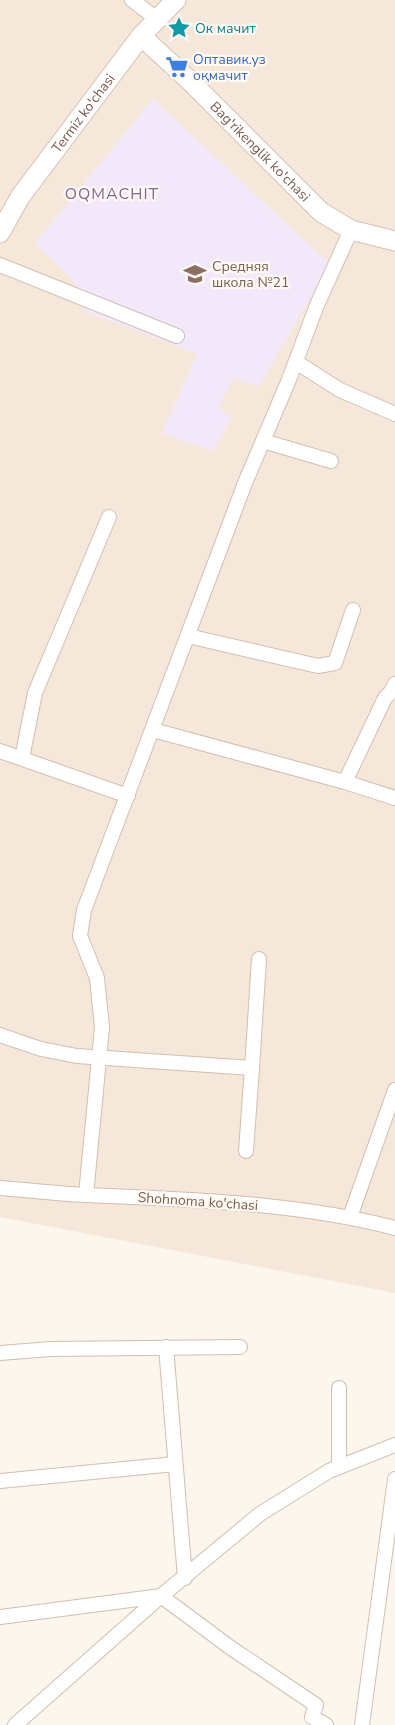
<svg xmlns="http://www.w3.org/2000/svg" width="395" height="1725" font-family="'Nunito Sans',sans-serif">
  <style>
    .residential { fill: #f5e8da }
    .education { fill: #f3e8fa }
    .lines { fill: none; stroke-linecap: round; stroke-linejoin: round }
    .minor-casing { stroke: #d1beb0; stroke-width: 16 }
    .secondary-casing { stroke: #d6c0b0; stroke-width: 21 }
    .minor { stroke: #fff; stroke-width: 14 }
    .secondary { stroke: #fff; stroke-width: 19 }
    .labels { text-anchor: middle; stroke-width: 4.5; stroke-linejoin: round; paint-order: stroke }
    .culture-label { font-size: 14px; fill: #0d838f; stroke: #fffaf3; text-anchor: start }
    .shop-label { font-size: 14px; fill: #366cbe; stroke: #fffaf3; text-anchor: start }
    .street-label { font-size: 14px; fill: #7a5c4d; stroke: #fffaf3 }
    .education-label { font-size: 14px; fill: #785e54; stroke: #fffaf3; text-anchor: start }
    .quarter-label { font-size: 16px; letter-spacing: 1px; fill: #846695; stroke: #fffaf3 }
  </style>
  <rect width="100%" height="100%" fill="#fdf6ec"/>
  <polygon class="residential" points="0,0 395,0 395,1293 0,1217"/>
  <polygon class="education" points="153,99 330,264 259,386 233,379 219,407 231,418 213,451 162,433 197,354 84,311 75,283 35,243"/>
  <g class="lines">
    <defs>
      <g id="minor">
        <polyline points="132,0 157,19"/>
        <polyline points="0,265 177,336"/>
        <polyline points="296,362 340,390 395,414"/>
        <polyline points="263,441 331,461"/>
        <polyline points="188,636 318,666 335,663 353,610"/>
        <polyline points="153,730 345,782 385,698 391,692 395,684"/>
        <polyline points="0,751 128,796"/>
        <polyline points="22,758 35,693 109,517"/>
        <polyline points="345,782 395,798"/>
        <polyline points="0,1035 41,1049 77,1056 252,1068 259,959"/>
        <polyline points="246,1151 252,1068"/>
        <path d="M0 1188C29 1190 58 1194 87 1195 191 1200 294 1202 395 1228"/>
        <polyline points="86,1195 102,1027 97,978 80,936 84,910 245,483 288,382 317,305 351,230"/>
        <polyline points="350,1217 395,1090"/>
        <polyline points="166,1347 185,1578"/>
        <polyline points="0,1353 51,1349 240,1347"/>
        <polyline points="339,1388 339,1467"/>
        <polyline points="0,1481 175,1464"/>
        <polyline points="0,1617 161,1596 231,1648 316,1705 312,1717 326,1725"/>
        <polyline points="15,1725 161,1596 260,1514 329,1471 395,1445"/>
        <polyline points="362,1725 395,1479"/>
      </g>
      <g id="secondary">
        <path id="s1" d="M141 36 189 80 321 212 351 230 395 241"/>
        <path id="s2" d="M0 233 20 197 141 36 176 0"/>
      </g>
    </defs>
    <use href="#minor" class="minor-casing"/>
    <use href="#secondary" class="secondary-casing"/>
    <use href="#minor" class="minor"/>
    <use href="#secondary" class="secondary"/>
  </g>
  <defs>
    <symbol id="sight-bare" viewBox="-9 -9 18 18"><path d="M0-6L1.8-2.2L6-1.7L2.9 1.2L3.7 5.4L0 3.3L-3.7 5.4L-2.9 1.2L-6-1.7L-1.8-2.2Z" fill="#0f9aa8" stroke="#fffaf3" stroke-width="2.5" paint-order="stroke"/></symbol>
    <symbol id="supermarket-bare" viewBox="-9 -9 18 18"><path d="M-6-5.5h2.5l.6 2H6L4.5 2H-2.5L-4.4-4H-6ZM-1.5 3.2a1.3 1.3 0 1 0 .1 0ZM3 3.2a1.3 1.3 0 1 0 .1 0Z" fill="#3f7fe0" stroke="#fffaf3" stroke-width="2.5" paint-order="stroke"/></symbol>
    <symbol id="school-bare" viewBox="-9 -9 18 18"><path d="M0-5L7-2L0 1L-7-2ZM-4 1L0 2.5L4 1V4Q0 6-4 4Z" fill="#8d6e63" stroke="#fffaf3" stroke-width="2.5" paint-order="stroke"/></symbol>
  </defs>
  <g fill-rule="evenodd">
    <use href="#sight-bare" x="163" y="12" width="32" height="32"/>
    <use href="#supermarket-bare" x="161" y="51" width="32" height="32"/>
    <use href="#school-bare" x="179" y="258" width="32" height="32"/>
  </g>
  <g class="labels">
    <g class="culture-label">
      <text x="195" y="33">Ок мачит</text>
    </g>
    <g class="shop-label">
      <text x="193" y="64">Оптавик.уз<tspan x="193" dy="16">оқмачит</tspan></text>
    </g>
    <g class="street-label">
      <text dy="5" stroke="none"><textPath href="#s2" startOffset="146">Termiz ko'chasi</textPath></text>
      <text dy="5" stroke="none"><textPath href="#s1" startOffset="166">Bag'rikenglik ko'chasi</textPath></text>
      <text transform="translate(198 1201) rotate(4)" y="5">Shohnoma ko'chasi</text>
    </g>
    <g class="education-label">
      <text x="212" y="271">Средняя<tspan x="212" dy="16">школа №21</tspan></text>
    </g>
    <g class="quarter-label">
      <text x="112" y="199">OQMACHIT</text>
    </g>
  </g>
</svg>
